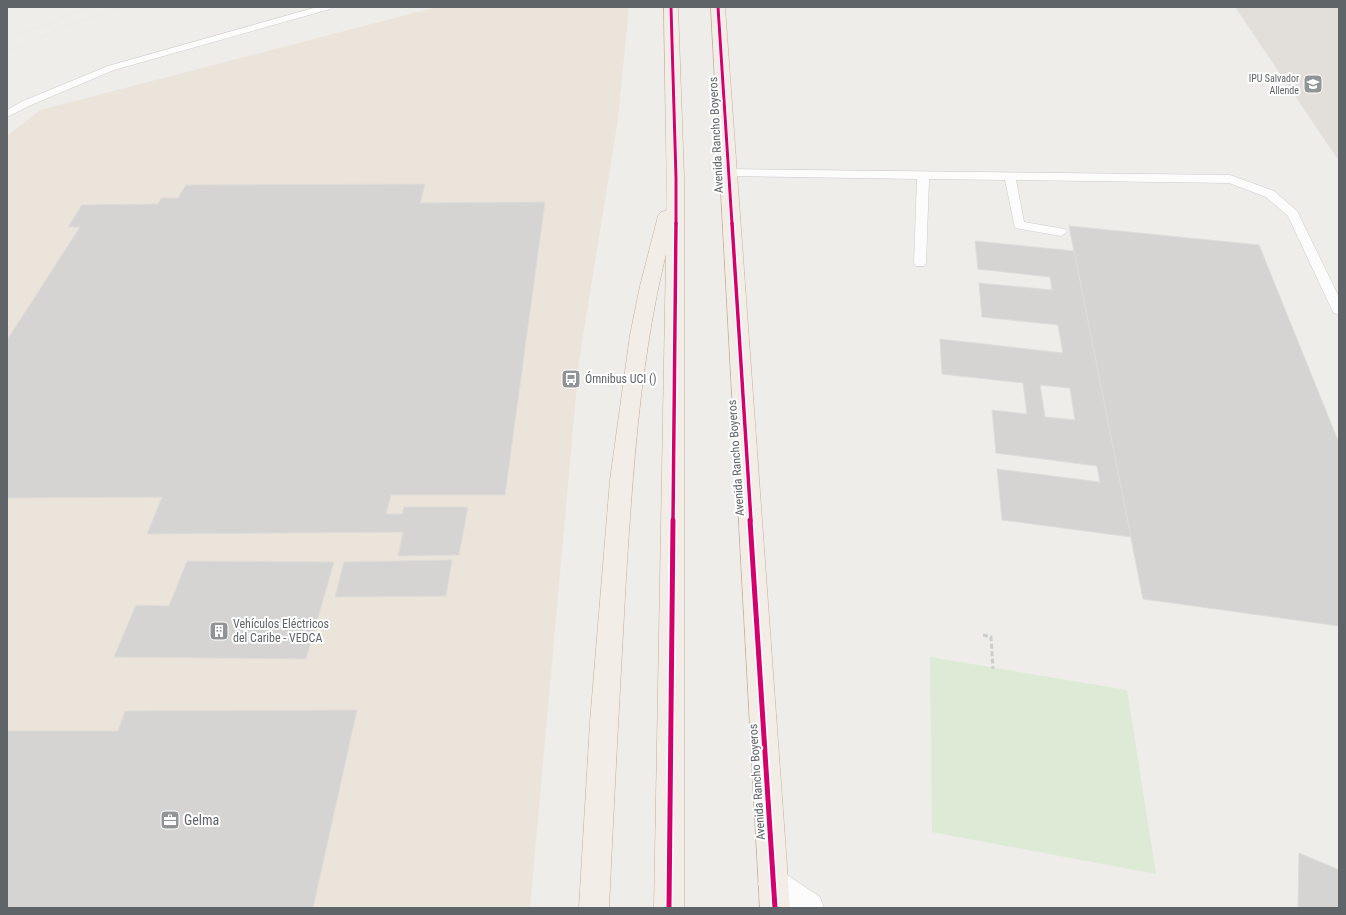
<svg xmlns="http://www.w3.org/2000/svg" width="1346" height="915" font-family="'Roboto Condensed',sans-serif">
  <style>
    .commercial { fill: #ebe4da }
    .education { fill: #e2dfda }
    .green { fill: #dcead6 }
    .building { fill: #d5d4d3; stroke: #dedcd9; fill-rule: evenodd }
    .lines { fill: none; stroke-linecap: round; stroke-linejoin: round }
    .service-casing { stroke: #cbcbca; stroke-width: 1 }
    .tertiary-casing { stroke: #cbcbca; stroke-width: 1 }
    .trunk-casing { stroke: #c7af97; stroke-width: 1 }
    .path { stroke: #cacfcc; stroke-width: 3; stroke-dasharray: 5 2.5; stroke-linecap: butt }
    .service { fill: #fdfcfc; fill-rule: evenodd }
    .tertiary { fill: #fdfcfc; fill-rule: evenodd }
    .trunk { fill: #f2ede6; fill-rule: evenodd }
    .rail { stroke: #e3e3e3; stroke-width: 2; stroke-dasharray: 0.5 3.5; stroke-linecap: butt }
    .cycleway-far2-casing { stroke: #fff; stroke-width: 4.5 }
    .cycleway-far1-casing { stroke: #fff; stroke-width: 6 }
    .cycleway-casing { stroke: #fff; stroke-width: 8 }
    .cycleway-far2 { stroke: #d6006c; stroke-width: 3 }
    .cycleway-far1 { stroke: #d6006c; stroke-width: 3.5 }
    .cycleway { stroke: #d6006c; stroke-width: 5 }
    .labels { text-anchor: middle; stroke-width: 4; stroke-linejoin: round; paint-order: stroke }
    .far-poi-label { font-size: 10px; fill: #5f6468; stroke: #fff; text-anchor: end }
    .street-label { font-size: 12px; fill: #5f6468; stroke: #fff }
    .poi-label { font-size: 12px; fill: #5f6468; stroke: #fff; text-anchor: start }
    .near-poi-label { font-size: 14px; fill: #5f6468; stroke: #fff; text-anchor: start }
  </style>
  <rect width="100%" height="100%" fill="#efedea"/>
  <polygon class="commercial" points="437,7 629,7 618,119 579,362 530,908 7,908 7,136 40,110"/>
  <polygon class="education" points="1235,7 1339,7 1339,161"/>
  <polygon class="green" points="930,657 1127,690 1156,874 932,832"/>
  <g class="building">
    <polygon points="425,184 420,203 545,202 505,495 391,495 386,514 402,514 404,507 468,507 459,555 398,556 403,532 147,534 162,497 7,498 7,340 80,227 68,227 82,205 158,204 161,198 178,198 186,185"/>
    <polygon points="1069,226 1259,245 1339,443 1339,626 1143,599"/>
    <path d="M975 241 1074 251 1131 537 1002 520 997 469 1100 482 1097 466 996 453 992 410 1027 414 1023 383 942 374 940 339 1063 353 1058 325 982 317 979 283 1052 290 1050 277 978 269ZM1040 385 1070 388 1075 420 1045 417Z"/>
    <polygon points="452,560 446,596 335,597 344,562"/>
    <polygon points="187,561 334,562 306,659 114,657 136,605 169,606"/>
    <polygon points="357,710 313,908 7,908 7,731 118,731 125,711"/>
    <polygon points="1299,853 1339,870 1339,908 1298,908"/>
  </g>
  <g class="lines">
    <defs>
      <g id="service">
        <polygon points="317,7 332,7 330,9 114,70 31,105 7,117 7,110 23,101 108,66"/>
        <polygon points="728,169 1230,175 1274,191 1297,211 1339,297 1339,315 1334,313 1332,310 1288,216 1266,197 1229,183 1016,180 1024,222 1065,229 1067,232 1061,236 1015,228 1005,180 929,179 926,263 924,266 916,266 914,263 917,179 724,176 722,173"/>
      </g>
      <path id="tertiary" d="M773 869 784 873 820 897 824 908C797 908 770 914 758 884L762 873Z"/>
      <g id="trunk">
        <path d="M664 7H678L684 178V908H654L666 254C640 360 633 470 626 578 620 688 614 798 609 908H579L590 722 610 480 630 335 640 286 658 216 661 212 667 210Z"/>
        <polygon points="711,7 725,7 790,908 760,908"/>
      </g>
    </defs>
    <use href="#service" class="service-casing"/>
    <use href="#tertiary" class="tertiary-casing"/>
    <use href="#trunk" class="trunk-casing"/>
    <polyline class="path" points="983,635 991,637 993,669"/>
    <use href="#service" class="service"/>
    <use href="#tertiary" class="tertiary"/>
    <use href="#trunk" class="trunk"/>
    <g class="rail">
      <polyline points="7,39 91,7"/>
      <polyline points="7,52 79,21 121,7"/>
    </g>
    <defs>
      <g id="cycleway-far2">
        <polyline points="671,7 676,178 676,224"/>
        <polyline points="718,7 732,224"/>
      </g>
      <g id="cycleway-far1">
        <polyline points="732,223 751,521"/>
        <polyline points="673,521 676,223"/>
      </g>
      <g id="cycleway">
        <polyline points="750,520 775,908"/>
        <polyline points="669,908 673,520"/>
      </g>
    </defs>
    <use href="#cycleway-far2" class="cycleway-far2-casing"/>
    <use href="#cycleway-far1" class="cycleway-far1-casing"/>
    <use href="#cycleway" class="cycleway-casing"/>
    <use href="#cycleway-far2" class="cycleway-far2"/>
    <use href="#cycleway-far1" class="cycleway-far1"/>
    <use href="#cycleway" class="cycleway"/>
  </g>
  <defs>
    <symbol id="school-square" viewBox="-11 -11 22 22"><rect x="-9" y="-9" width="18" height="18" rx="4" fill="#919496" stroke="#fff"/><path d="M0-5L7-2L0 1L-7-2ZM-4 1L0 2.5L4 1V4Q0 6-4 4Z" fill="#fff"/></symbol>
    <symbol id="bus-square" viewBox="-11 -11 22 22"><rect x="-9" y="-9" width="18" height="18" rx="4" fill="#919496" stroke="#fff"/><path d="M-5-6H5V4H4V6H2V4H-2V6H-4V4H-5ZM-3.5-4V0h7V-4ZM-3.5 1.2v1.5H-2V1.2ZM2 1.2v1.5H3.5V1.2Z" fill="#fff"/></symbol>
    <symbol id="building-square" viewBox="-11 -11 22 22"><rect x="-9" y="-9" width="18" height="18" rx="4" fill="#919496" stroke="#fff"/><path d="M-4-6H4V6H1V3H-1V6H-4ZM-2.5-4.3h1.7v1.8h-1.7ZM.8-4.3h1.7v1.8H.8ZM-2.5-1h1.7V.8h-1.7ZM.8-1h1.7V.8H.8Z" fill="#fff"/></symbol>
    <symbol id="office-square" viewBox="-11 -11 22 22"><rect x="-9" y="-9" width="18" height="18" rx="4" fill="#919496" stroke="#fff"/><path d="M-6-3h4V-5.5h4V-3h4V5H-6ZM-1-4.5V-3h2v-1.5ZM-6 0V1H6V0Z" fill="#fff"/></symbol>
  </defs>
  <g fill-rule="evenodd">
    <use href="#school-square" x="1302" y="73" width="22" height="22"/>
    <use href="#bus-square" x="560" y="368" width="22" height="22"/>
    <use href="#building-square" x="208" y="620" width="22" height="22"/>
    <use href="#office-square" x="159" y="809" width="22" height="22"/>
  </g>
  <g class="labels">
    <g class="far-poi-label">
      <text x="1299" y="82">IPU Salvador<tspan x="1299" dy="12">Allende</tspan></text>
    </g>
    <g class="street-label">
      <text transform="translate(716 135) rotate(-93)" y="4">Avenida Rancho Boyeros</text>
      <text transform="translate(736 458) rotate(-94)" y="4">Avenida Rancho Boyeros</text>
      <text transform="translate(757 782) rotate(-94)" y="4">Avenida Rancho Boyeros</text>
    </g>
    <g class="poi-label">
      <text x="585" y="383">Ómnibus UCI ()</text>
      <text x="233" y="628">Vehículos Eléctricos<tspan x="233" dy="14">del Caribe - VEDCA</tspan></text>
    </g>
    <g class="near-poi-label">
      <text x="184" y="825">Gelma</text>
    </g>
  </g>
  <rect width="1346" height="915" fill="none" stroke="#5f6468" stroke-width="16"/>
</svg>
